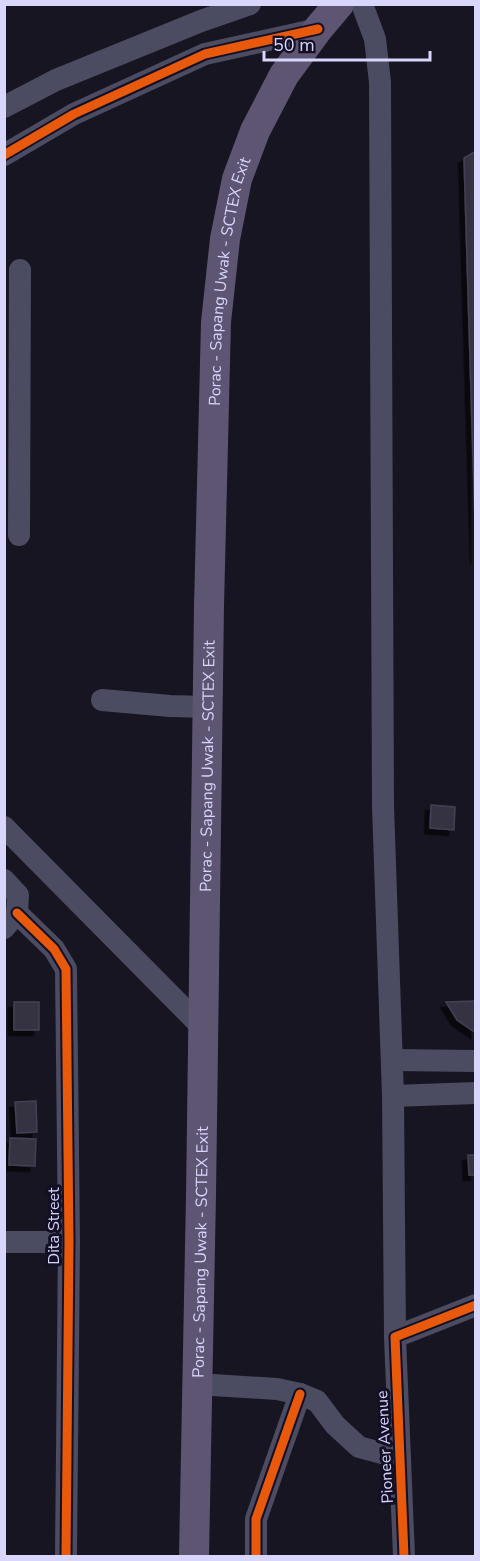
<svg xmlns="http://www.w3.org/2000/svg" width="480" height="1561" font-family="'Nunito Sans',sans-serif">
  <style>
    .building { fill: #343343; stroke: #434054; stroke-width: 1.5; filter: url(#shadow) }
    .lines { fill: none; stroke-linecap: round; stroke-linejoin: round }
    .minor { stroke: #4b4b61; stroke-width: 22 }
    .major { stroke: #5d5572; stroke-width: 30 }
    .cycleway-casing { stroke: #131026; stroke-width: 13 }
    .cycleway { stroke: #e8590c; stroke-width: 9 }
    .labels { text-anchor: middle; stroke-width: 6; stroke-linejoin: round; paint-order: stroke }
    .street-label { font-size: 16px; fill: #d9d6fe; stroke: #131026 }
  </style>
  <defs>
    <filter id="shadow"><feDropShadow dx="-5.5" dy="5.5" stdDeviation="0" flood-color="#0009"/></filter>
  </defs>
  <rect width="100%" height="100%" fill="#161521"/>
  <g class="building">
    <polygon points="476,151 476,559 464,158"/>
    <polygon points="431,805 455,807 454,830 430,828"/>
    <polygon points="476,1001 476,1033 457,1020 446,1002"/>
    <rect x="14" y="1002" width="25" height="28"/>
    <polygon points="36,1101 37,1132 17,1133 15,1102"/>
    <polygon points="10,1138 36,1139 35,1166 9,1165"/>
    <polygon points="468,1155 476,1155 476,1175 469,1175"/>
  </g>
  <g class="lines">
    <g class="minor">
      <polyline points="362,4 375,39 380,82 383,806 393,1096 395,1337 404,1556"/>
      <polyline points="4,107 56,80 201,21 250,4"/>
      <polyline points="4,155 74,114 205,54 318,29"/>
      <polyline points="19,535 20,270"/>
      <polyline points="102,700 170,706 207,707"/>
      <polyline points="4,827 203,1028"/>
      <polyline points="4,880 18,895 17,913 4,928"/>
      <polyline points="17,913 54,949 66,969 69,1242 66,1556"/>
      <polyline points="392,1060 476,1061"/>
      <polyline points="393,1096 476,1093"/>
      <polyline points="4,1242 69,1242"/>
      <polyline points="395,1337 476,1305"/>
      <polyline points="197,1384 277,1389 300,1394 317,1401 335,1425 359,1447 400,1458"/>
      <polyline points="256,1556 256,1519 300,1394"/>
    </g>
    <path class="major" id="s1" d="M194 1556 201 1195 209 606 216 322 225 239 237 179 255 131 284 75 318 29 339 4"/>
    <defs>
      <g id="cycleway">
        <polyline points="4,155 74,114 205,54 318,29"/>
        <polyline points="17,913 54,949 66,969 69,1242 66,1556"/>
        <polyline points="256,1556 256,1519 300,1394"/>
        <polyline points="404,1556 395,1337 476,1305"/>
      </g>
    </defs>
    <use href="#cycleway" class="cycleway-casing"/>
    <use href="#cycleway" class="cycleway"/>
  </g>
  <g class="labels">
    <g class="street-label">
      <text dy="6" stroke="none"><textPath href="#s1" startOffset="1276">Porac - Sapang Uwak - SCTEX Exit</textPath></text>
      <text dy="6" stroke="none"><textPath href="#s1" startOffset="790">Porac - Sapang Uwak - SCTEX Exit</textPath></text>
      <text transform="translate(53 1226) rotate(-90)" y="6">Dita Street</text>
      <text dy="6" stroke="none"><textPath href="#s1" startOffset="304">Porac - Sapang Uwak - SCTEX Exit</textPath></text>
      <text transform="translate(384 1447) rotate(-93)" y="6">Pioneer Avenue</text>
    </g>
  </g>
  <rect width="480" height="1561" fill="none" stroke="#d9d6fe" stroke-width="12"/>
  <path d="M264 51v9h166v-9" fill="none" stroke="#d9d6fe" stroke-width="3"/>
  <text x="273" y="51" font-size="18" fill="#d9d6fe" stroke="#131026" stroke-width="4.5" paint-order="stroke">50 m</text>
</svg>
